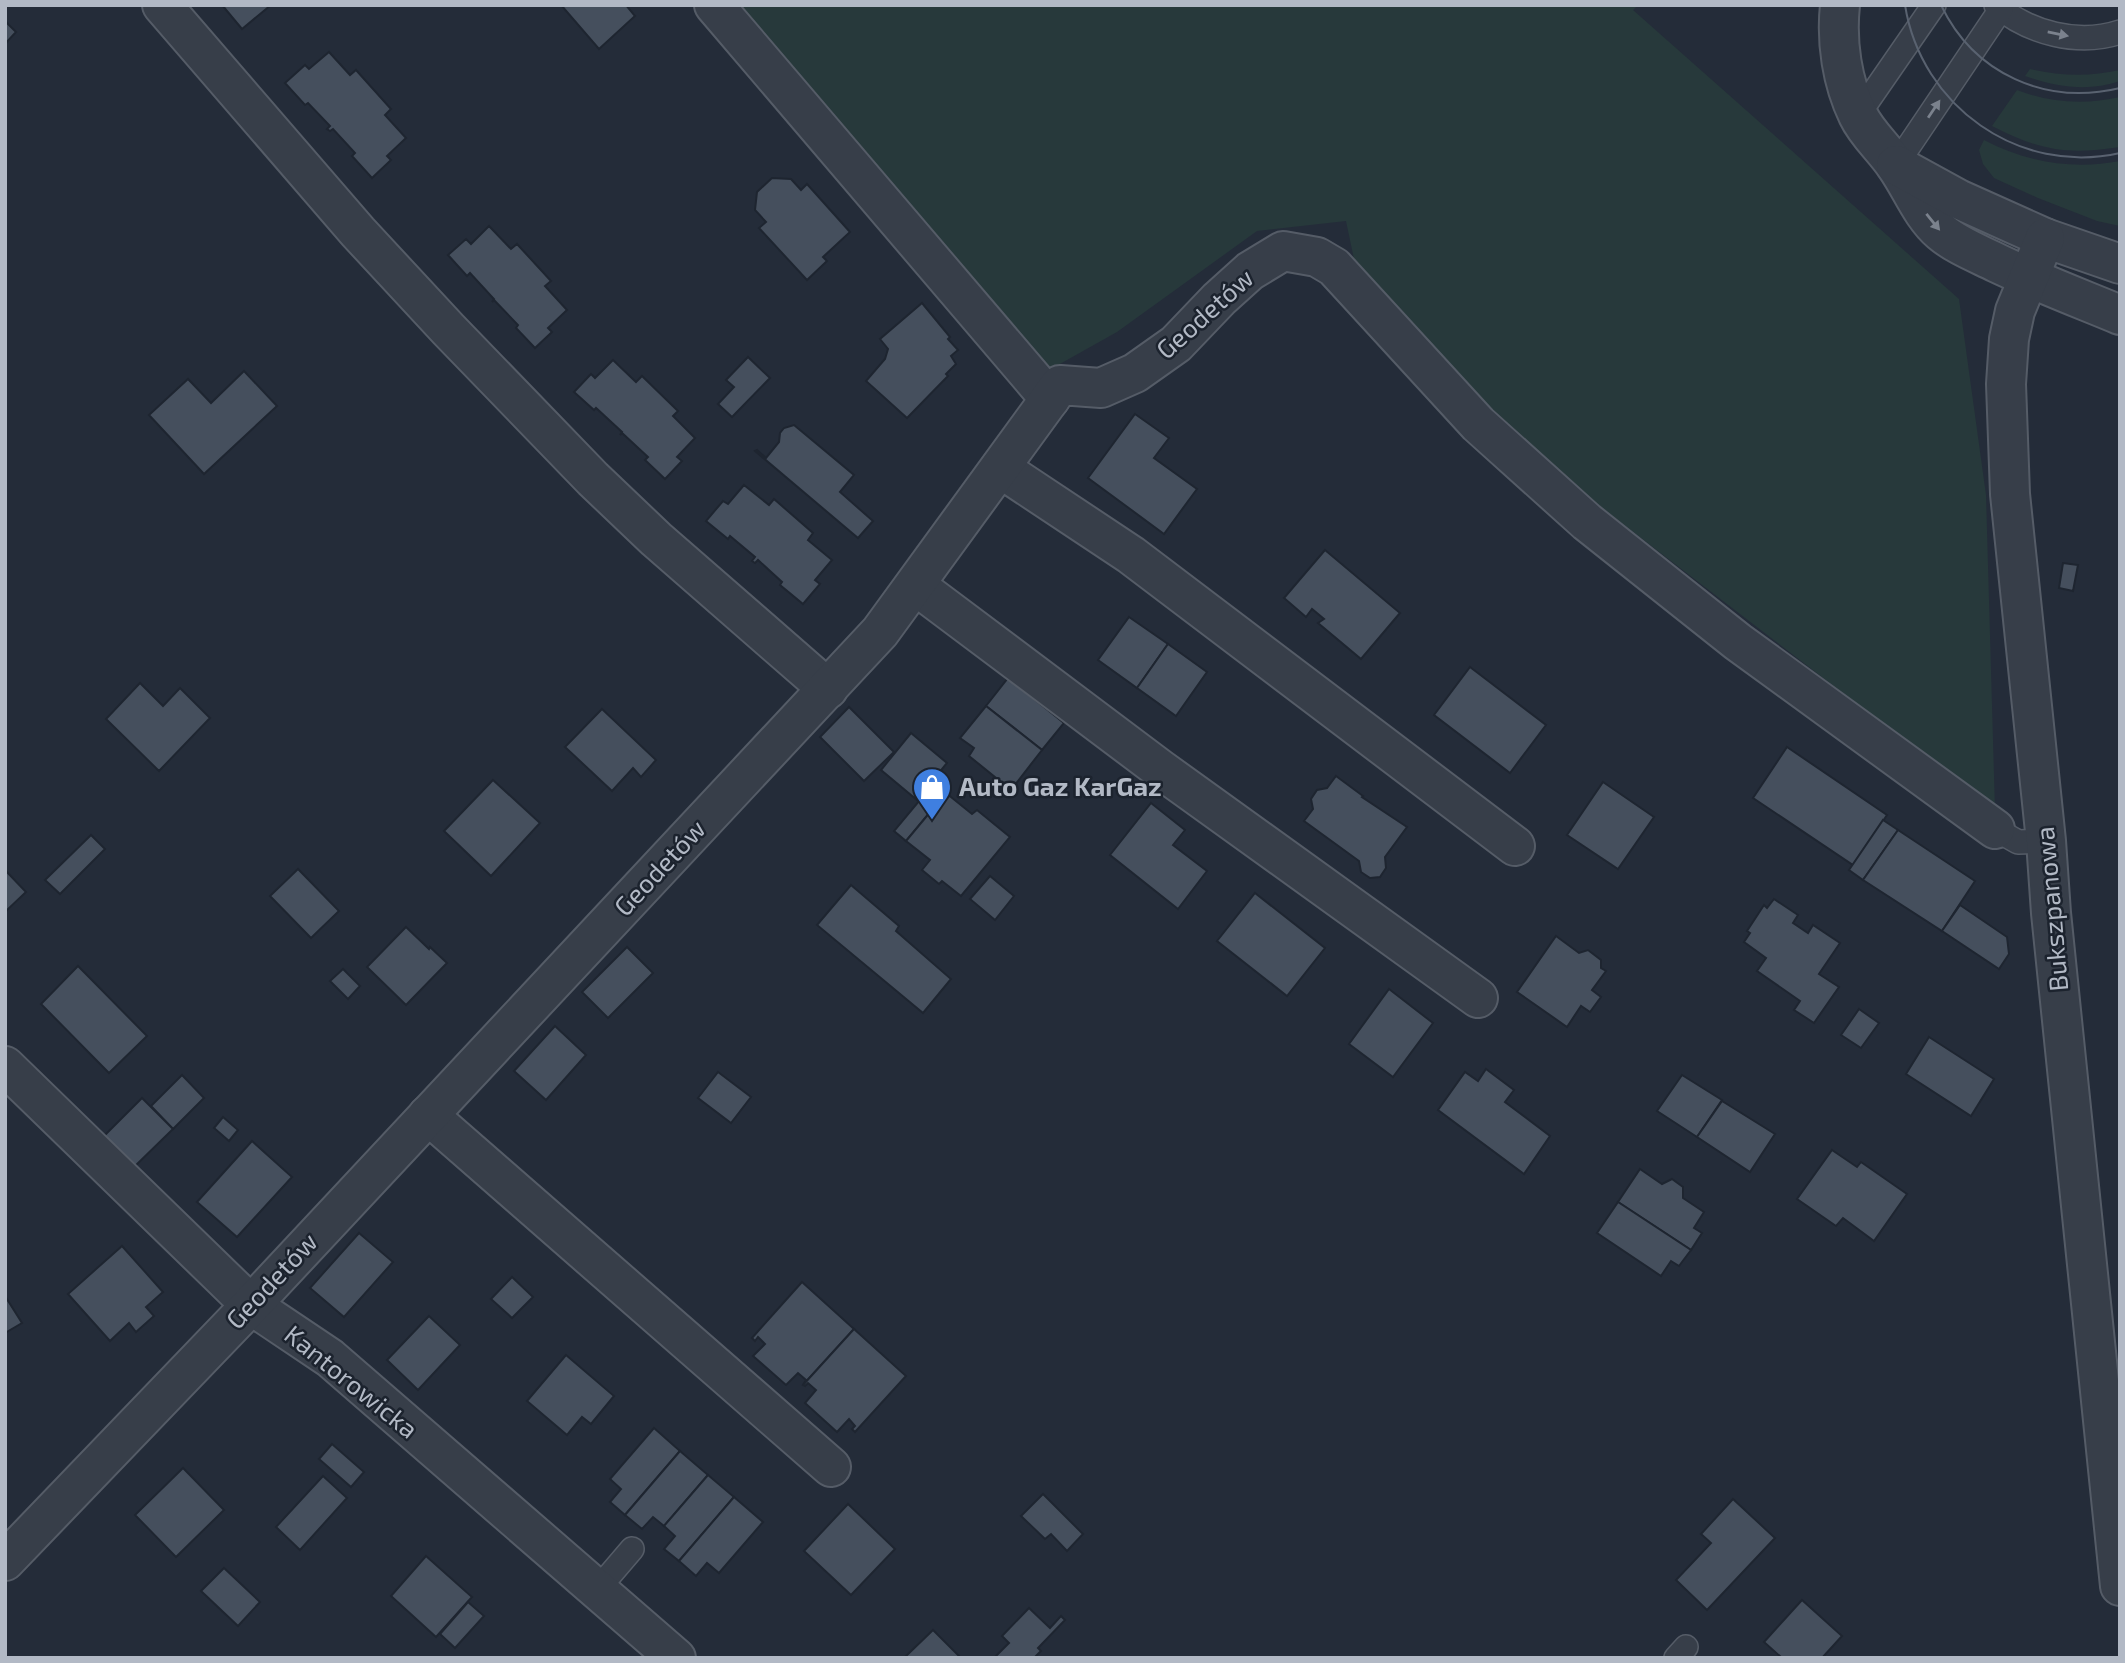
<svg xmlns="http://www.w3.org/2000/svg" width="2125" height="1663" font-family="'Exo 2',sans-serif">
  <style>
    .green { fill: #27393b }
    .building { fill: #454f5d; stroke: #1e2530; stroke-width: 2 }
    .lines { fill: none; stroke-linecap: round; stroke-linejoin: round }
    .service-casing { stroke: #555c67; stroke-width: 26 }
    .minor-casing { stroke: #555c67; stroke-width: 42 }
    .service { stroke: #373e49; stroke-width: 23 }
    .minor { stroke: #373e49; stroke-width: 38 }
    .tram { stroke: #596270; stroke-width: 2 }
    .oneway { fill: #7b828d }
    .labels { text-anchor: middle; stroke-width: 5; stroke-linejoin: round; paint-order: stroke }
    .street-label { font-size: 26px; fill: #b2b9c5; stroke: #1c232e }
    .poi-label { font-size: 26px; font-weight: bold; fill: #b2b9c5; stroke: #1c232e; text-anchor: start }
  </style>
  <rect width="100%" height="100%" fill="#242c39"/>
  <g class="green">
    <polygon points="726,5 1638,5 1633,10 1959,299 1986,495 1995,810 1533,455 1358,278 1346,221 1257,231 1117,332 1042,374"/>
    <path d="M2030 69C2061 76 2089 77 2120 70V81C2088 92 2056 87 2025 76Z"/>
    <path d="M2017 90C2050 103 2085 105 2120 97V147C2069 155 2042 151 1996 128L1992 126Z"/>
    <path d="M1984 140C2026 162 2073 170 2120 161V226L2097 221 2038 198 1994 178 1983 164 1979 150Z"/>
  </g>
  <g class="building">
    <polygon points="222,5 271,5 242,29"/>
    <polygon points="561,5 626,5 635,16 599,49"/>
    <polygon points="5,21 16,32 5,44"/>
    <polygon points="329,52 350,75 356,70 391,109 385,115 406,138 387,156 391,160 372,178 352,156 355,153 333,129 330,131 327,129 330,126 308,103 305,105 285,83 305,65 309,69"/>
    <polygon points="772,178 791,179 801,190 807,184 850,232 823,257 827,261 807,280 759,228 766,222 755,210 757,192"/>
    <polygon points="489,226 511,249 517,244 551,281 545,286 567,310 548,328 552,332 535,348 516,328 518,325 494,300 492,302 494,299 470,273 467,276 448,255 466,239 471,244"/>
    <polygon points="922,303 950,337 948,339 958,350 951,356 956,364 946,374 948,376 907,418 866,381 885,359 888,349 880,339"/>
    <polygon points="748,357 770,378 732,417 718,404 734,387 726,380"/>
    <polygon points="613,360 636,382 642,376 678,411 673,416 695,438 677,457 682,461 665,479 645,460 648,457 622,433 620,435 622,432 596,408 594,410 574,392 591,374 595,378"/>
    <polygon points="244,371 277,406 204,474 149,415 188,379 211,403"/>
    <polygon points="1135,414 1169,438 1154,458 1197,489 1164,534 1088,478"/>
    <polygon points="794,425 854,475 840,492 873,521 858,538 755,451 757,450 766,458 779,442 780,433 784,428"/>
    <polygon points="744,485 769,505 774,499 813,533 808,540 832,560 815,580 820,584 803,604 780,585 782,582 758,560 755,563 752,561 755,557 730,536 728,539 706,521 723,501 728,504"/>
    <polygon points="1325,550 1400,613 1361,659 1318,623 1324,619 1312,609 1306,617 1284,598"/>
    <polygon points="2063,563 2078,565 2073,591 2059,588"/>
    <polygon points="1129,617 1168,644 1137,688 1098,660"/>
    <polygon points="1168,644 1207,672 1176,716 1137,688"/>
    <polygon points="1470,667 1546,725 1510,773 1434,715"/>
    <polygon points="1008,678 1064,723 1042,750 986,706"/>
    <polygon points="140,683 163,706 180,688 210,718 159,771 106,719"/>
    <polygon points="986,706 1042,750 1011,790 969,756 974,748 960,738"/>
    <polygon points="849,707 894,752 864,781 820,737"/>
    <polygon points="602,709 656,760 641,777 633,768 612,791 565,747"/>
    <polygon points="911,733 947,763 917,800 881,770"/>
    <polygon points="1787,747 1887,815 1853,865 1753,798"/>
    <polygon points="1336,776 1363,796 1362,797 1407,827 1385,857 1386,868 1380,877 1370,878 1361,872 1359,861 1304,821 1313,809 1311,799 1317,790 1327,788"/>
    <polygon points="493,780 540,823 491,876 444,831"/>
    <polygon points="1603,782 1654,817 1618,869 1567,835"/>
    <polygon points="934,783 946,793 906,841 894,831"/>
    <polygon points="946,793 972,814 977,810 1010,837 961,896 942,881 939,884 922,870 930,860 906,841"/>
    <polygon points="1151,803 1185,830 1173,845 1207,871 1178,909 1110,855"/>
    <polygon points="1883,820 1898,830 1863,880 1849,870"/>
    <polygon points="1898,830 1975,881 1942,931 1863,880"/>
    <polygon points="91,835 105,849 60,894 45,880"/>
    <polygon points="298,869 339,911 311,938 270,896"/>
    <polygon points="5,870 26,892 5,912"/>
    <polygon points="990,876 1014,896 995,920 970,899"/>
    <polygon points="851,885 899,926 896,931 951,979 923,1013 817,925"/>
    <polygon points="1255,893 1325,948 1287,996 1217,941"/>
    <polygon points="1774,899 1798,915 1793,923 1808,933 1813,925 1840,943 1819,974 1839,987 1814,1023 1794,1010 1800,1001 1757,971 1766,958 1744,942 1750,933 1747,931 1764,905 1767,908"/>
    <polygon points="1960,905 2007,937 2009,954 1999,969 1942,931"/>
    <polygon points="406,927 429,949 430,947 447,963 406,1005 367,967"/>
    <polygon points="1556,936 1579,953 1588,950 1601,960 1601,968 1606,971 1592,990 1601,997 1590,1012 1581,1006 1567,1027 1517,992"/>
    <polygon points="627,947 653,973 608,1018 582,992"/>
    <polygon points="78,966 147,1036 109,1073 41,1004"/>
    <polygon points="343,969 360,986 348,999 330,981"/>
    <polygon points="1389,989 1433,1023 1393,1077 1349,1044"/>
    <polygon points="1859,1009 1879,1023 1861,1048 1841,1035"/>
    <polygon points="555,1026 586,1055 546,1100 514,1071"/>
    <polygon points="1929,1037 1994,1079 1971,1116 1906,1074"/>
    <polygon points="1486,1069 1514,1090 1505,1102 1550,1136 1524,1174 1438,1110 1465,1072 1478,1081"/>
    <polygon points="718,1072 751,1097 731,1123 698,1098"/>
    <polygon points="182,1075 204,1098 173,1129 151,1106"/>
    <polygon points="1682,1075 1722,1100 1697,1137 1657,1111"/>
    <polygon points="142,1098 173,1129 132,1169 101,1139"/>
    <polygon points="1722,1101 1775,1134 1750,1172 1697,1137"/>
    <polygon points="223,1117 238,1130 229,1141 214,1128"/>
    <polygon points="252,1141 292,1177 237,1237 197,1202"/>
    <polygon points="1832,1150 1857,1167 1861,1162 1907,1194 1874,1241 1843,1218 1836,1226 1797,1199"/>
    <polygon points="1640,1169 1662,1184 1672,1179 1683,1187 1683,1198 1704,1212 1694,1228 1702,1233 1691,1250 1618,1202"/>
    <polygon points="1618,1202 1691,1250 1679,1266 1671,1261 1661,1276 1597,1233"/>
    <polygon points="359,1233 393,1262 344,1317 310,1288"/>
    <polygon points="122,1246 163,1292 146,1307 154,1316 136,1332 129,1323 110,1341 68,1294"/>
    <polygon points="512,1277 533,1297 512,1318 491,1299"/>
    <polygon points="802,1282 854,1329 803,1385 806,1380 798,1373 786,1385 753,1356 765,1344 758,1337 755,1341 752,1338"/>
    <polygon points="5,1296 22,1323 5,1333"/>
    <polygon points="429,1316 460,1345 418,1390 387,1360"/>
    <polygon points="854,1329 906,1376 855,1432 852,1429 855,1426 849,1419 837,1432 805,1403 816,1390 808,1383 805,1386 803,1385"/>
    <polygon points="566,1355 614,1396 591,1424 582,1417 567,1435 527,1401"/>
    <polygon points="654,1428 680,1451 625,1515 610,1502 621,1489 610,1479"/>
    <polygon points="332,1444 364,1472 351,1487 319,1459"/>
    <polygon points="680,1451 708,1475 664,1526 653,1517 642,1529 625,1515"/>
    <polygon points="183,1468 224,1510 176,1557 135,1515"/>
    <polygon points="708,1475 734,1497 679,1561 664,1549 675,1536 664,1526"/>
    <polygon points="323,1476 347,1498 300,1550 276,1527"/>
    <polygon points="1043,1494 1083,1534 1067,1551 1051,1534 1045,1539 1021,1516"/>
    <polygon points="734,1497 763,1522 719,1573 707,1563 696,1576 679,1561"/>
    <polygon points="1733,1499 1775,1538 1707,1610 1676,1580 1711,1543 1701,1534"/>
    <polygon points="848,1504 895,1549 851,1595 804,1551"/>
    <polygon points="426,1556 472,1597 436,1637 391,1596"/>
    <polygon points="224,1568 260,1602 238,1626 201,1591"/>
    <polygon points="1802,1600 1842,1636 1822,1658 1782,1658 1764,1642"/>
    <polygon points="468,1602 484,1616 455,1648 440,1634"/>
    <polygon points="1029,1608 1050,1628 1061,1616 1065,1620 1038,1648 1041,1651 1034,1658 994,1658 1009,1643 1002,1636"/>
    <polygon points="933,1630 961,1658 904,1658"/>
  </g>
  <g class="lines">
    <defs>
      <g id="service">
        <path d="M1996 5C2029 33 2078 46 2120 32"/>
        <polyline points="1858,115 1934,5"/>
        <polyline points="1896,165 2001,9"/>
        <polyline points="1995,829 2018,842 2046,841"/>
        <polyline points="597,1590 632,1549"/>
        <polyline points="1676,1658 1686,1647"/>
      </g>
      <g id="minor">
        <polyline points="162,5 358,232 448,329 593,479 656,539 828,689"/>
        <polyline points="714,5 1050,399"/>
        <path d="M1840 5C1836 42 1842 82 1858 115 1867 134 1884 148 1896 166 1911 187 1921 215 1941 232 1956 245 1979 254 1997 263 2037 282 2079 298 2120 315"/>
        <polyline points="1896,165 1958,199 2045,238 2120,264"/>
        <polyline points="2045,238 2015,311 2009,339 2006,384 2010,494 2046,841 2051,913 2120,1586"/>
        <polyline points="1000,468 1131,555 1515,846"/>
        <polyline points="915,585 1160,769 1478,998"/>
        <polyline points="5,1066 251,1305 330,1358 676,1658"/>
        <polyline points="428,1115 831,1467"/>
        <polyline points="5,1561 251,1305 880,632 1060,385 1101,388 1135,373 1176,344 1219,299 1250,271 1283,251 1317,257 1334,267 1478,424 1587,522 1738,642 1995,829"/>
      </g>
    </defs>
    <use href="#service" class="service-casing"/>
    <use href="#minor" class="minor-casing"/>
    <use href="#service" class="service"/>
    <use href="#minor" class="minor"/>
    <g class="tram">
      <path d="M1905 5C1921 106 2019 176 2120 153"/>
      <path d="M1941 5C1974 74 2046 106 2120 88"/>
    </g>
  </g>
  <defs><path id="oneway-solid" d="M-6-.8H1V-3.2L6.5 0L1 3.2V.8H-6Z" transform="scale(1.75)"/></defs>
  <g class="oneway">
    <use href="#oneway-solid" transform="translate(2058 34) rotate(11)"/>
    <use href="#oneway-solid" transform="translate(1934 109) rotate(-56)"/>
    <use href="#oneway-solid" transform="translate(1933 222) rotate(51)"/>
  </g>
  <defs>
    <symbol id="shop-pin" viewBox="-11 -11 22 30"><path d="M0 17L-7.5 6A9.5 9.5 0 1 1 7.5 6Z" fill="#3f7fe0" stroke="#1c232e"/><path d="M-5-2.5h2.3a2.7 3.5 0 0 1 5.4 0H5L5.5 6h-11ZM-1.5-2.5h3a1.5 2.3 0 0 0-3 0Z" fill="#fff"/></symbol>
  </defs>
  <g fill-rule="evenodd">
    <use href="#shop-pin" x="910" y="765" width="44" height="60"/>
  </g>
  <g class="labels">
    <g class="street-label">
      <text transform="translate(1205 314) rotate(-42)" y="9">Geodetów</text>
      <text transform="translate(660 868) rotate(-47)" y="9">Geodetów</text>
      <text transform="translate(2052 909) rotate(-95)" y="9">Bukszpanowa</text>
      <text transform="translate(272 1281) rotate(-47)" y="9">Geodetów</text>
      <text transform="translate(351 1382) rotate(39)" y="9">Kantorowicka</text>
    </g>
    <g class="poi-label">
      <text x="959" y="796">Auto Gaz KarGaz</text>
    </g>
  </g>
  <rect width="2125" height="1663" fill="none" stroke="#b2b9c5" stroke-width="14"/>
</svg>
